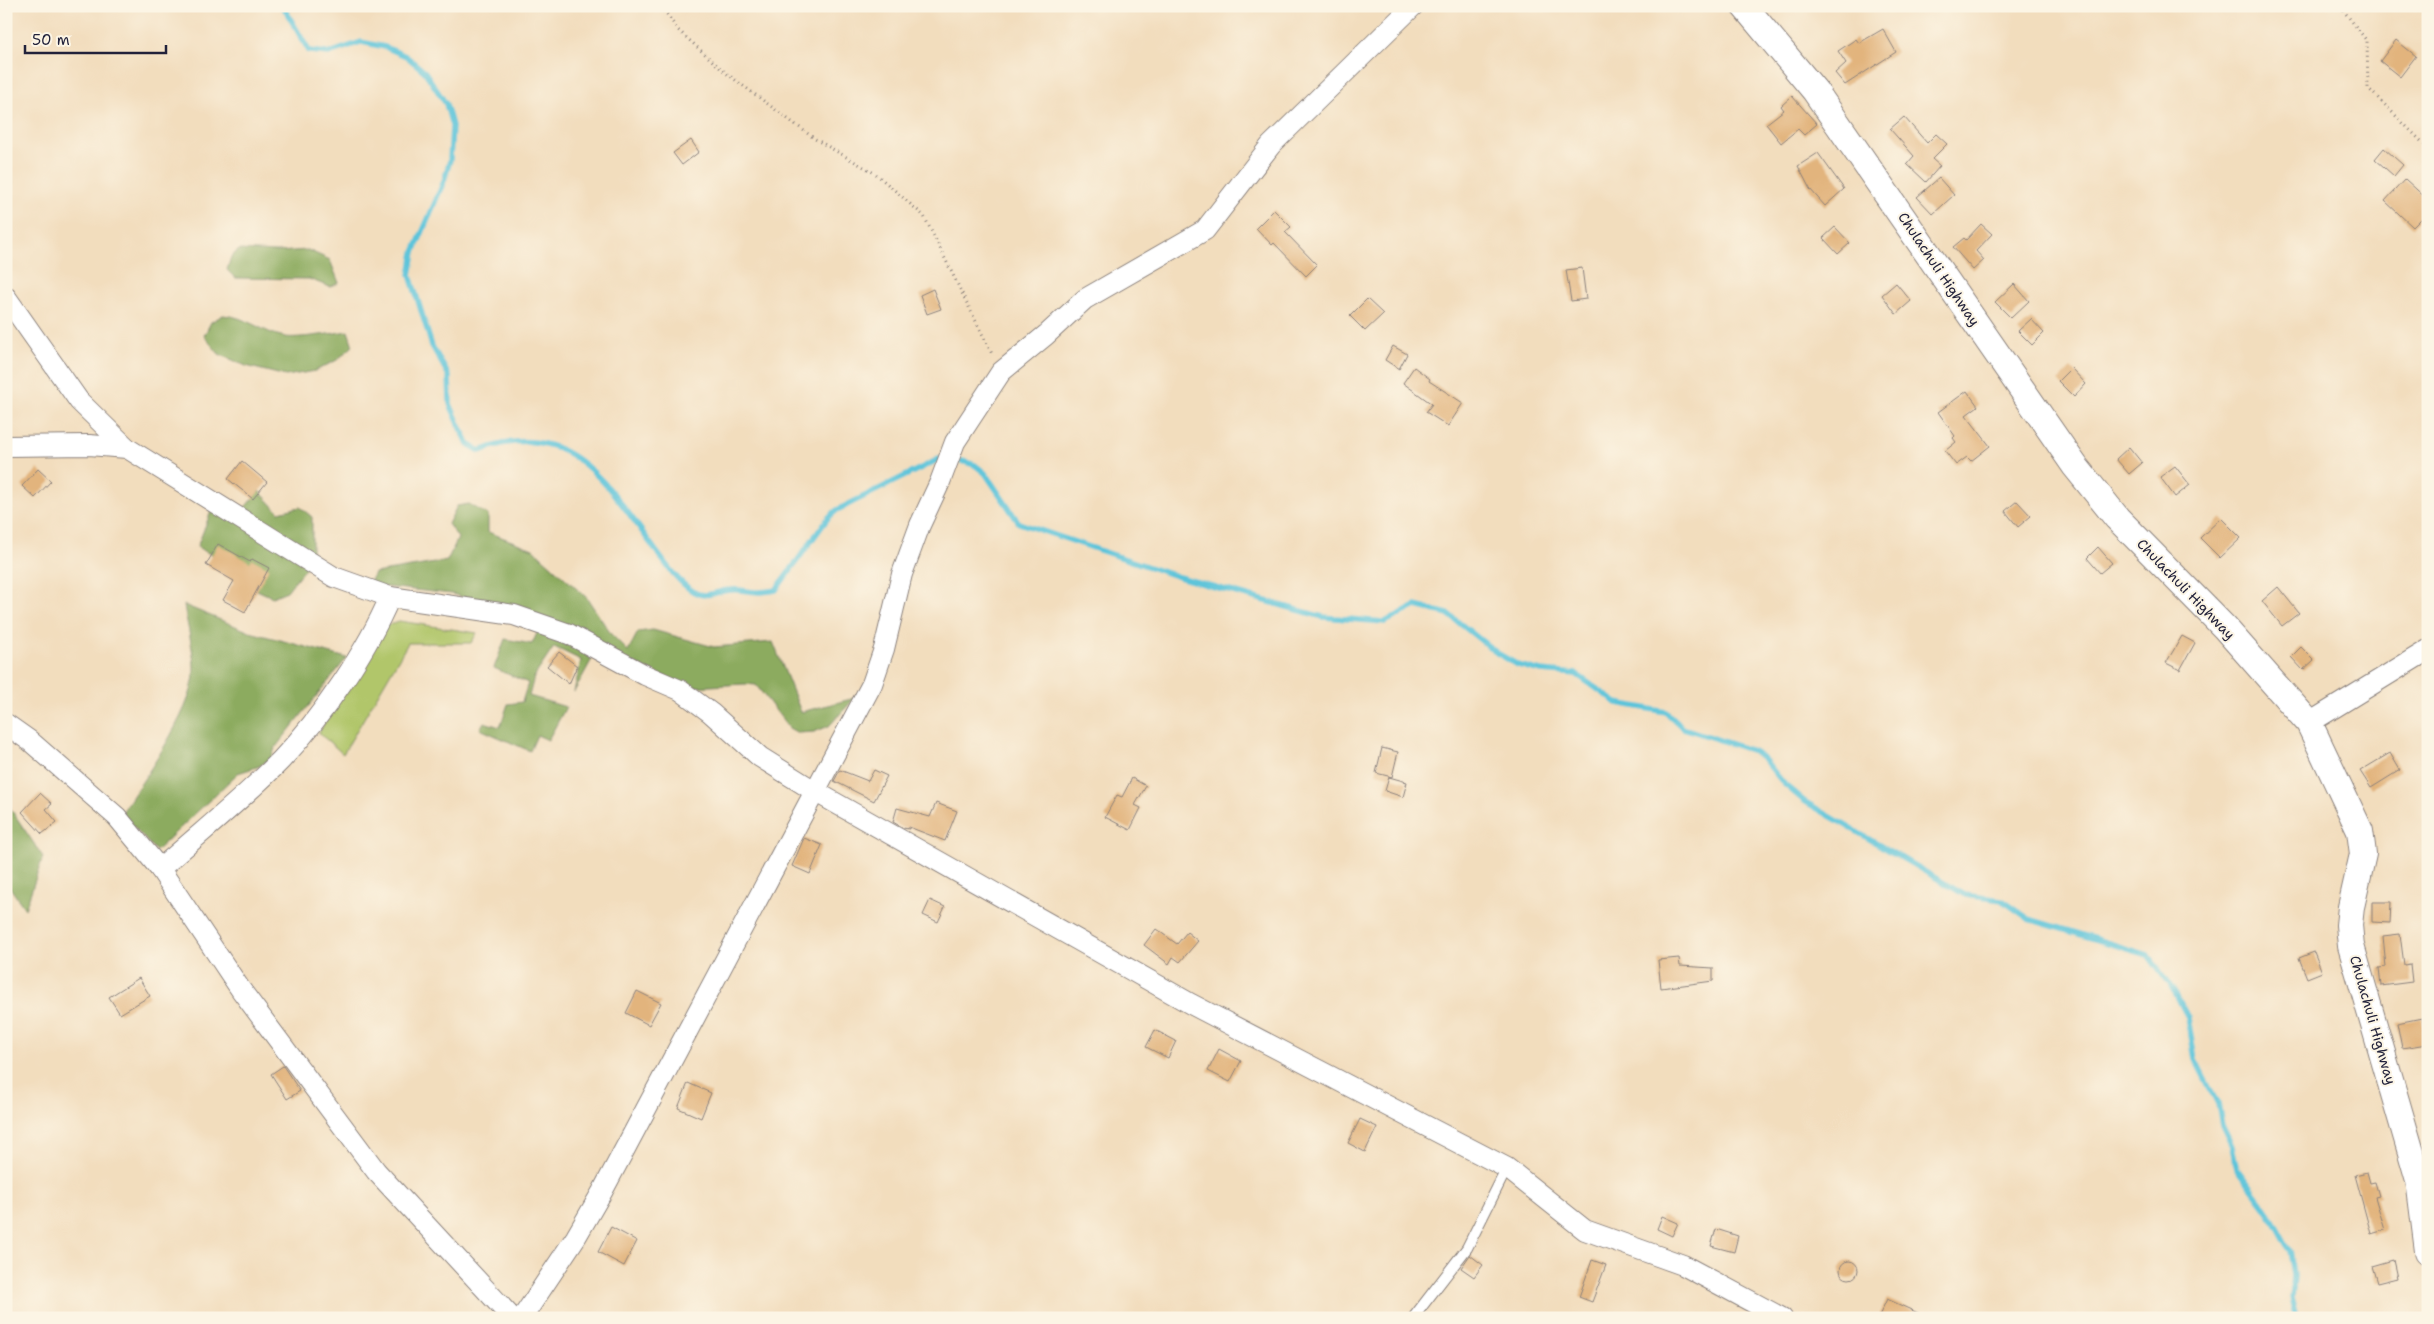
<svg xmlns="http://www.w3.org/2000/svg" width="2434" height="1324" font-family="'Shantell Sans',sans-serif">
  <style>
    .green { fill: #b1c66b; stroke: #6a7453 }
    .forest { fill: #8cab5f; stroke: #57664d }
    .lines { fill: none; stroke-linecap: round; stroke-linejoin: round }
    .stream { stroke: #5dc4da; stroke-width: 5.5 }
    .building { fill: #e2b47d }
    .service-casing { stroke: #8a807c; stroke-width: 12 }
    .minor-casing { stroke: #8a807c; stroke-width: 22 }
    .tertiary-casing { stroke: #8a807c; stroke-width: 28 }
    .path { stroke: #8a807c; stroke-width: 3; stroke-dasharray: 1 4; stroke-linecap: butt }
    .service { stroke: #fff; stroke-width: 10 }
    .minor { stroke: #fff; stroke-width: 20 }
    .tertiary { stroke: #fff; stroke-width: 26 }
    .labels { text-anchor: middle; stroke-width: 4; stroke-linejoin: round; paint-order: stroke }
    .street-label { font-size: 14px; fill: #22223b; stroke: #fcf5e5 }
  </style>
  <rect width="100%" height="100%" fill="#fcf5e5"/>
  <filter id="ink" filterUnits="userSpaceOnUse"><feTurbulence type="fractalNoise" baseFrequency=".02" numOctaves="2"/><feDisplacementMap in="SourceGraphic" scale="10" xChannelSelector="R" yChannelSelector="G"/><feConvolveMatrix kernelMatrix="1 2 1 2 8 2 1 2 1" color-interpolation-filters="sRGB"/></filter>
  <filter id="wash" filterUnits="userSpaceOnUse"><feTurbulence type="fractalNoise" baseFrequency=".0096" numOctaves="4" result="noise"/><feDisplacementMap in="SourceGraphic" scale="20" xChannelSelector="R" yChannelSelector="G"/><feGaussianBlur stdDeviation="1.12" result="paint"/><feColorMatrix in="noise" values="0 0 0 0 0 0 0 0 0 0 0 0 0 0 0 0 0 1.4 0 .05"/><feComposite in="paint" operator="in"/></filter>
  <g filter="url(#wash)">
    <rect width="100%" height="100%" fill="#f2ddbd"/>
    <polygon class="green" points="399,621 477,633 471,643 408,643 343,754 319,733 341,691 381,628"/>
    <g class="forest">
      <polygon points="239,250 277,252 308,250 330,260 339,283 330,287 309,279 235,278 227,270 231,257"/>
      <path d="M223 315C246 316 263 333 285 337 297 339 335 333 348 331L353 346 337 360 315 371 286 376 246 366 219 354 204 336 211 322Z"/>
      <polygon points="259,491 279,512 300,507 312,517 312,559 287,591 272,597 257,590 257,579 197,547 212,509 235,519"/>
      <polygon points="469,504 488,515 488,532 533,549 587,598 611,634 628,651 638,632 653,630 714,647 773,642 801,712 855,698 829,726 814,732 798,733 789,728 756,685 745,684 692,687 466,598 452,594 368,585 375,573 447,561 458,538 448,524 457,506"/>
      <path d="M184 605 250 632 347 658 275 748 272 757 260 766 238 773 156 851 121 814C142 781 192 712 194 674 195 655 187 625 184 605Z"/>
      <polygon points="538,631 579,648 592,659 574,692 581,660 554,647 534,677 529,696 566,707 548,740 537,735 530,751 480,729 484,722 500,727 508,704 522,702 528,683 494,668 505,639 532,644"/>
      <polygon points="6,802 43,857 25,909 6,882"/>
    </g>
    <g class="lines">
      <g class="stream">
        <path d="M283 6 309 51 329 53 361 42 385 47 406 56 425 72 446 104 452 126 450 160 444 181 414 252 410 275 432 346 449 376 450 404 468 444 480 451C565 416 607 483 651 544 663 560 676 581 694 592 706 599 719 590 731 590 740 589 749 592 758 592 764 592 770 591 776 590L828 518 837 510 939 459"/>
        <polyline points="962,461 975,465 985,473 1019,523 1179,577 1323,617 1385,622 1416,606 1448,614 1497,653 1518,665 1541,671 1576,674 1617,703 1666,712 1683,728 1753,751 1763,758 1785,785 1804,801 1965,895 2002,900 2029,919 2148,955 2176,994 2188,1018 2195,1059 2218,1104 2222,1125 2232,1146 2237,1169 2267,1209 2290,1251 2294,1275 2292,1298 2297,1318"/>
      </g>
    </g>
    <g id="blocks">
      <g class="building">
        <polygon points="1883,29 1896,52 1845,85 1835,73 1846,63 1838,51 1856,39 1859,43"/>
        <polygon points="2396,40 2416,56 2400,77 2380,61"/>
        <polygon points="1792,96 1817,124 1804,135 1798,129 1781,143 1766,124 1784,110 1781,106"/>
        <polygon points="1904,117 1927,143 1936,134 1947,144 1932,159 1940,166 1926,182 1907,164 1914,156 1890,129"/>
        <polygon points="691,140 699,152 682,165 673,153"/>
        <polygon points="2384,148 2403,165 2394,176 2375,159"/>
        <polygon points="1818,153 1844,189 1825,206 1810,189 1798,166"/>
        <polygon points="1939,178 1954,195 1933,214 1917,197"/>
        <polygon points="2405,179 2428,200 2428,212 2413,227 2385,201"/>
        <polygon points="1274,210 1291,227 1285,232 1317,265 1306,276 1274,243 1272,245 1256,228"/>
        <polygon points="1981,224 1992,234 1976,251 1984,260 1973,270 1953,247 1964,238 1966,240"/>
        <polygon points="1835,227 1850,243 1838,254 1823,238"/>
        <polygon points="1582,268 1586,299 1571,301 1566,270"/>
        <polygon points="1896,283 1911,301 1896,314 1882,295"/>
        <polygon points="2014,284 2029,301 2011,318 1995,302"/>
        <polygon points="933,289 941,309 927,314 920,295"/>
        <polygon points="1367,299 1383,314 1365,331 1350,316"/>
        <polygon points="2031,319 2044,333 2032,345 2018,331"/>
        <polygon points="1393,346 1407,354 1399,369 1385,360"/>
        <polygon points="1414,367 1430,379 1429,381 1463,403 1448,426 1426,412 1432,404 1403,383"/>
        <polygon points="2071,368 2086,384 2074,397 2058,381"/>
        <polygon points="1967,391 1978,406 1966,415 1990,446 1971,461 1967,457 1956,465 1945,451 1956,442 1953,438 1955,436 1938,412"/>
        <polygon points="2129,447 2142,463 2129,474 2116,459"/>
        <polygon points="242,461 267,482 253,499 228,479"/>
        <polygon points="2175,466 2190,485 2175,497 2160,477"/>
        <polygon points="38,469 51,481 35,498 22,486"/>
        <polygon points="2017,501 2031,516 2018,527 2005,511"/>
        <polygon points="2221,518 2241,538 2220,558 2200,538"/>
        <polygon points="218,544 250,562 252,559 269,568 245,612 223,600 234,581 206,565"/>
        <polygon points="2098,547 2112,563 2100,573 2087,558"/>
        <polygon points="2278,587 2299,613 2282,626 2262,601"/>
        <polygon points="2182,636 2195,643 2180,670 2166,663"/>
        <polygon points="2301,647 2314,660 2303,670 2291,657"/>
        <polygon points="559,652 577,666 569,684 547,666"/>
        <polygon points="1382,748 1398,752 1392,777 1376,773"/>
        <polygon points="2390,753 2400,770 2371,788 2360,771"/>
        <polygon points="840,770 868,781 874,770 887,776 874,801 834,781"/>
        <polygon points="1389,777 1407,782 1403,797 1385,791"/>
        <polygon points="1132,778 1146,786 1135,805 1141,808 1130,830 1105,817 1117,795 1122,797"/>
        <polygon points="40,793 52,804 46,809 57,822 42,834 22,812"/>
        <polygon points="936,803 957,811 945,841 909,827 909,829 903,828 893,822 897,808 930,817"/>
        <polygon points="804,838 822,845 810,874 792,866"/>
        <polygon points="930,900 945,907 938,922 923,915"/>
        <polygon points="2372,902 2391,902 2390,923 2372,922"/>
        <polygon points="1156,929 1177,944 1187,932 1198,941 1180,962 1173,957 1169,964 1144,945"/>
        <polygon points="2400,934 2404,965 2410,964 2412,982 2381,986 2379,968 2386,967 2383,936"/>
        <polygon points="2314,952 2322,972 2307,978 2299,958"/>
        <polygon points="1679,958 1680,966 1713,968 1713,981 1661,988 1658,960"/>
        <polygon points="139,978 150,996 120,1014 109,997"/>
        <polygon points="637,991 661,1003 649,1025 626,1013"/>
        <polygon points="2422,1018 2427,1044 2402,1048 2397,1023"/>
        <polygon points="1155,1030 1176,1041 1168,1058 1146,1047"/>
        <polygon points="1219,1049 1241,1061 1230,1082 1208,1071"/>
        <polygon points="283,1066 300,1091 287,1099 271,1074"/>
        <polygon points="688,1083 711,1093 701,1118 678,1108"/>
        <polygon points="1360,1119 1377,1127 1365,1152 1348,1143"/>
        <polygon points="2367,1172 2370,1183 2375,1182 2379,1196 2375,1197 2385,1230 2371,1234 2355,1175"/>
        <polygon points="1662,1216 1678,1223 1672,1236 1657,1229"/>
        <polygon points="611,1227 637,1241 624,1266 598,1252"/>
        <polygon points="1716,1229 1738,1236 1734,1252 1711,1246"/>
        <polygon points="1470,1255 1483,1265 1474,1277 1461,1268"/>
        <polygon points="1592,1260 1606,1265 1592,1302 1579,1297"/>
        <polygon points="2393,1260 2397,1278 2377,1283 2372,1266"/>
        <circle cx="1849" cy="1270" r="9"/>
        <polygon points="1887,1299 1929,1318 1878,1318"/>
      </g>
    </g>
  </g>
  <g filter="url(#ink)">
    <use href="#blocks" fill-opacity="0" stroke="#8a807c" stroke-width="1"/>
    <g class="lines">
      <defs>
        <polyline id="service" points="1413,1318 1467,1248 1507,1168"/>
        <g id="minor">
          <polyline points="6,297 79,401 127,448"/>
          <polyline points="6,446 89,445 127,448 334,577 390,597 514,615 569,634 645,675 680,690 711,713 760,757 816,792 1191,1004 1507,1168 1585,1230 1683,1265 1782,1318"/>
          <polyline points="2309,723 2428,650"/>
          <polyline points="6,724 30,741 117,817 160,869 241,990 376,1171 512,1318"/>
          <path d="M160 869C200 833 243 799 281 760 322 717 367 651 390 597"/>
          <polyline points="522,1318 576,1237 602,1192 872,684 884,649 902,574 920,525 940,482 955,442 1001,372 1046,335 1085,299 1205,230 1271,145 1413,6"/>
        </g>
        <polyline id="tertiary" points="1744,6 1815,91 2075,466 2117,518 2225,628 2309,723 2360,831 2363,854 2351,907 2349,925 2351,946 2419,1180 2428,1251"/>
      </defs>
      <use href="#service" class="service-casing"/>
      <use href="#minor" class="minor-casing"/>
      <use href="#tertiary" class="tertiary-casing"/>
      <g class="path">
        <polyline points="661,6 678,30 726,73 815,139 876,174 924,216 993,356"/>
        <polyline points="2340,6 2367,41 2368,88 2428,148"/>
      </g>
      <use href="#service" class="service"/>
      <use href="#minor" class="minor"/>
      <use href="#tertiary" class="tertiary"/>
    </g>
  </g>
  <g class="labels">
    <g class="street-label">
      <text transform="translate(1939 269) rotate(56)" y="5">Chulachuli Highway</text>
      <text transform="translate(2186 589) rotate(46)" y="5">Chulachuli Highway</text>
      <text transform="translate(2373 1020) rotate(74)" y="5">Chulachuli Highway</text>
    </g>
  </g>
  <rect width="2434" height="1324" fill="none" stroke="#fcf5e5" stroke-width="25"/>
  <path d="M25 45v8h141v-8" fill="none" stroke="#22223b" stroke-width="2.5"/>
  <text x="32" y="45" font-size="15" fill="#22223b" stroke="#fcf5e5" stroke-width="4" paint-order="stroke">50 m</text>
</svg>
